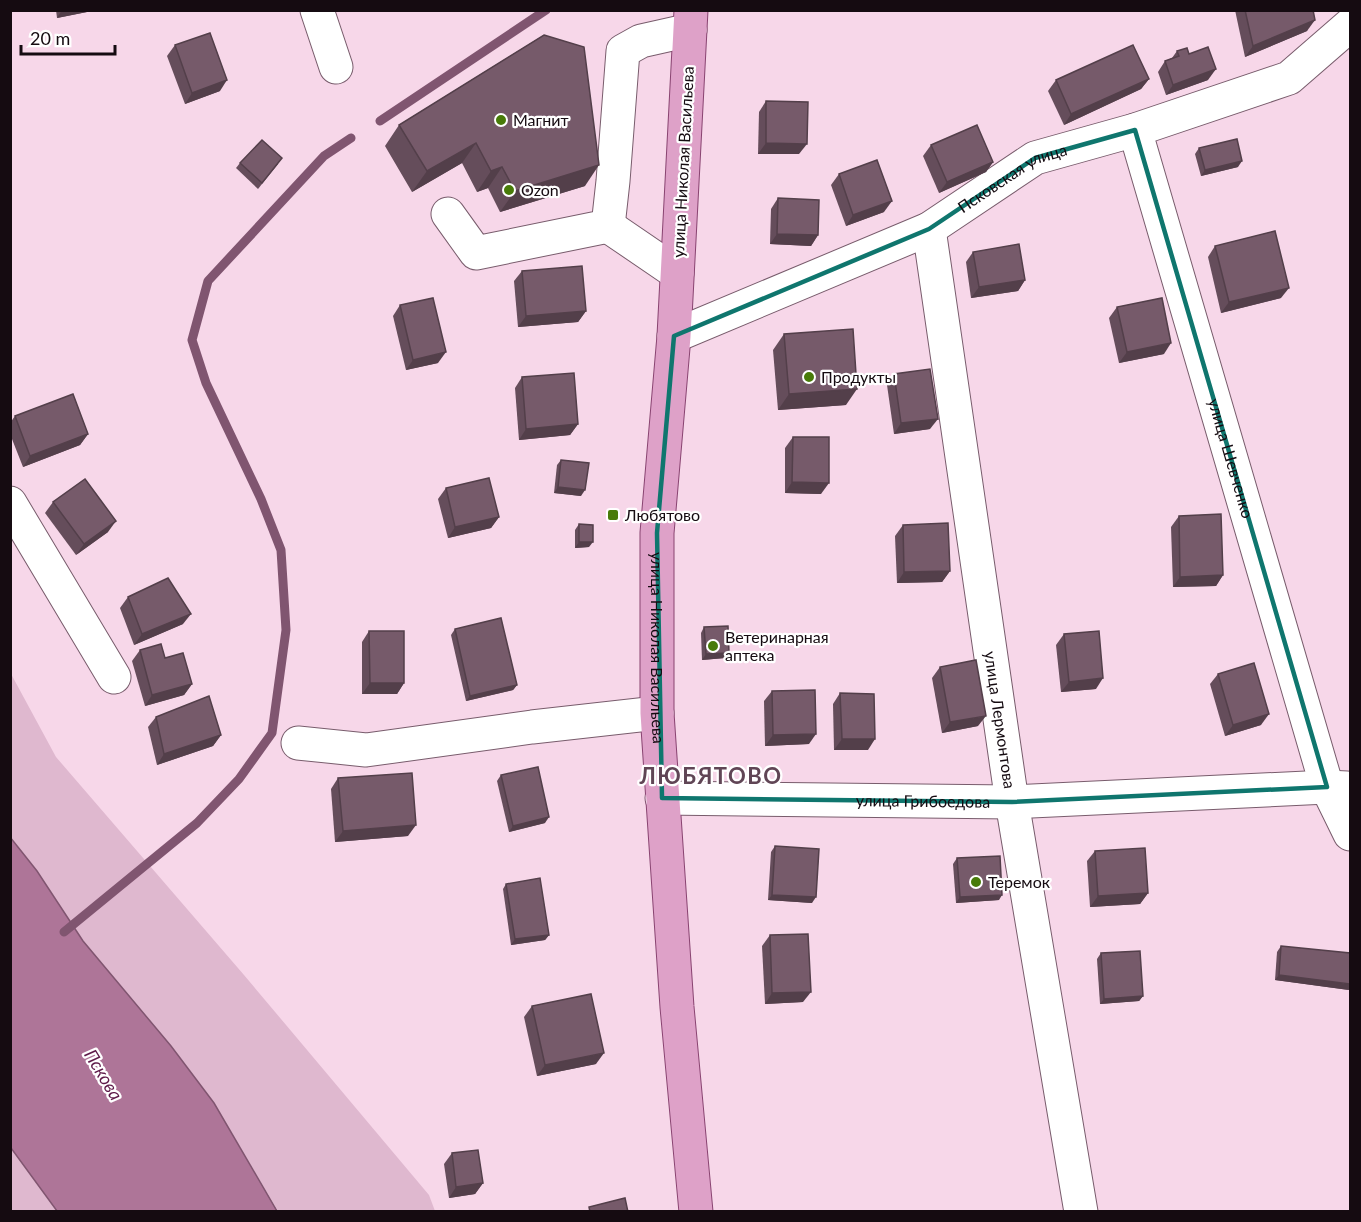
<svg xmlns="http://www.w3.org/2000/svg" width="1361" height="1222" font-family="Lato,sans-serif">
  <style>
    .green { fill: #dfb8cf }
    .water { fill: #ae7598; stroke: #805570; stroke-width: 1.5 }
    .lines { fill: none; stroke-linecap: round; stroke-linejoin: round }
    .stream { stroke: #805570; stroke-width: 9 }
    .minor-casing { stroke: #785c6c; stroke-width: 35 }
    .major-casing { stroke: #894471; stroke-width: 35 }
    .minor { stroke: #fff; stroke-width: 33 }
    .major { stroke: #dea1c8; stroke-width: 33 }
    .wall { fill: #654d5b }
    .shaded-wall { fill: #533f4a }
    .building { fill: #765a6a; stroke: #533f4a; stroke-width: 1.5 }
    .marked { fill: none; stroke: #0f766e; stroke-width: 4.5; stroke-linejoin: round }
    .poi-dot { fill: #487b09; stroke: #fff; stroke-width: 2 }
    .labels { text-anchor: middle; stroke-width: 4.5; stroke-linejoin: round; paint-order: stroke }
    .poi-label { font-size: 16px; fill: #150b11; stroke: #fff; text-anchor: start }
    .street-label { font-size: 16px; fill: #150b11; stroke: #fff }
    .water-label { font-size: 18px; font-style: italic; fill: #5e1949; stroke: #fff }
    .district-label { font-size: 22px; font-weight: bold; letter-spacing: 1.5px; fill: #604555; stroke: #fff }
  </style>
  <rect width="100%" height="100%" fill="#f7d7e9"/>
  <g class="green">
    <polygon points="10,672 56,757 244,975 429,1195 435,1211 278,1211 214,1103 171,1046 83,941 37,871 11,837"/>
    <polygon points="11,1148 57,1211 11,1211"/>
  </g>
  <polygon class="water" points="10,837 37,871 83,941 171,1046 214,1103 277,1211 57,1211 11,1148"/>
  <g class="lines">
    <g class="stream">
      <polyline points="380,121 546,10"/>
      <polyline points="64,932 197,823 239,779 272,733 286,630 281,550 261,499 206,383 192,340 208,281 324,156 351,138"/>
    </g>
    <defs>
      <g id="minor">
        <polyline points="317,10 336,67"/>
        <path id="s1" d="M1135 130 1327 787 1350 834"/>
        <polyline points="448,214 476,253 608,226 613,181 623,51 641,41 690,30"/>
        <polyline points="608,226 677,273"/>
        <path id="s2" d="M929 229 1012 802 1081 1212"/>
        <path id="s3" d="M674 336 929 229 1035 158 1135 130 1289 78 1350 25"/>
        <polyline points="10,503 114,677"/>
        <polyline points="298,743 366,750 532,727 657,713"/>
        <path id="s4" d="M662 798 1012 802 1327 787 1347 788"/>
      </g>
      <g id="major">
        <path id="s5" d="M691 10 674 336 657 533V713L677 1007 696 1212"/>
      </g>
    </defs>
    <use href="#minor" class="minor-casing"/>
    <use href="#major" class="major-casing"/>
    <use href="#minor" class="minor"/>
    <use href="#major" class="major"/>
  </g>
  <g class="wall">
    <polygon points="56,10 97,10 57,18"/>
    <polygon points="1235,10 1313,10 1307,31 1245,57"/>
    <polygon points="544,35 585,186 500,212 488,188 477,192 462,163 412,192 385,146 399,125"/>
    <polygon points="175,45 220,91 185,104 167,56"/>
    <polygon points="1177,51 1208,80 1166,95 1158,72 1165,61 1172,58"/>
    <polygon points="1149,79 1141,89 1064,125 1048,91 1056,80"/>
    <polygon points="766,101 799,154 758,154 759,112"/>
    <polygon points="931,145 993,162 986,172 939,193 923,156"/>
    <polygon points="1199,148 1238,167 1201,176 1195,154"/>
    <polygon points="240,163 278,164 258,189 236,168"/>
    <polygon points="839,174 884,212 846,226 831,185"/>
    <polygon points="778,198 818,235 811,246 770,244 771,209"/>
    <polygon points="1215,246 1281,298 1221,313 1208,257"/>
    <polygon points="973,252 1025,280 1018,291 971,298 966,262"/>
    <polygon points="522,271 586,311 578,322 518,327 514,281"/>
    <polygon points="400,305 438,363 406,370 393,316"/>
    <polygon points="1117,307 1164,354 1119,363 1109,318"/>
    <polygon points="784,334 846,405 778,410 773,350"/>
    <polygon points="894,374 930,429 894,434 887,385"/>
    <polygon points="522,377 578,424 570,435 519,440 515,388"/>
    <polygon points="15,416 88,434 80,445 23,467 10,434 10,423"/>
    <polygon points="793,437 821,494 785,493 785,448"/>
    <polygon points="561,460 581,496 554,493 557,465"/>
    <polygon points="446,488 499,517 491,528 448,538 438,499"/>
    <polygon points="53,502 108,532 76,555 45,513"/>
    <polygon points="1179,516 1223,575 1216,586 1173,587 1171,527"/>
    <polygon points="579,524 589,547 575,548 575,530"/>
    <polygon points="903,525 950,571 942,582 897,583 895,536"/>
    <polygon points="128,597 183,624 134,645 120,608"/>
    <polygon points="704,627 725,658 702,660 701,633"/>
    <polygon points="455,629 517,685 513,690 466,701 451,635"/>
    <polygon points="369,631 404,683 397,694 362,694 362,642"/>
    <polygon points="1064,634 1096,689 1061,692 1056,645"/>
    <polygon points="140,650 165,658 192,684 184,695 145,706 132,661"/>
    <polygon points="940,667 978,726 942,733 932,678"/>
    <polygon points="1218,674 1261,725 1225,736 1210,684"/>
    <polygon points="772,691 809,744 765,746 764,701"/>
    <polygon points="840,693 868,750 834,750 833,704"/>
    <polygon points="156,717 221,735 213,746 157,765 148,727"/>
    <polygon points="501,775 545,823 509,832 497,781"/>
    <polygon points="338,778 408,836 335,842 331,789"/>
    <polygon points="775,846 812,903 768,900 771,852"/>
    <polygon points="1095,851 1148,893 1140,904 1090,907 1087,861"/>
    <polygon points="957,858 999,900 956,903 953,864"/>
    <polygon points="506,884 549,935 545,940 511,945 503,889"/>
    <polygon points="770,935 803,1002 765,1004 762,946"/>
    <polygon points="1281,946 1349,990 1275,980 1277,952"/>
    <polygon points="1101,953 1143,996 1139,1001 1100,1004 1097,959"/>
    <polygon points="532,1006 596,1064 537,1076 524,1017"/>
    <polygon points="452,1153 483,1183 475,1194 449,1198 444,1164"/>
  </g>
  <g class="shaded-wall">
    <polygon points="62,10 97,10 57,18"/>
    <polygon points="1315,20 1307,31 1245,57 1253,46"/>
    <polygon points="1216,69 1208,80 1166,95 1173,85"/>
    <polygon points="1149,79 1141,89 1064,125 1071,114"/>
    <polygon points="227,80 220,91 185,104 192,93"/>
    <polygon points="476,143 462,163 412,192 427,171"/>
    <polygon points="766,143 807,144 799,154 758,154"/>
    <polygon points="1242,161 1238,167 1201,176 1205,170"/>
    <polygon points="993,162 986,172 939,193 947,182"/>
    <polygon points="599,165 585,186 500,212 515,191"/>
    <polygon points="502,167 488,188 477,192 491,171"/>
    <polygon points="892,201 884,212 846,226 853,215"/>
    <polygon points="777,234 818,235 811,246 770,244"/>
    <polygon points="1025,280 1018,291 971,298 979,287"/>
    <polygon points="1289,288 1281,298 1221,313 1229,302"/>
    <polygon points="586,311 578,322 518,327 526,316"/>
    <polygon points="1171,343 1164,354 1119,363 1127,352"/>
    <polygon points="446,352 438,363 406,370 413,360"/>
    <polygon points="857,389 846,405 778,410 789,394"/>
    <polygon points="938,419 930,429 894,434 901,423"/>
    <polygon points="578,424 570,435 519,440 526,429"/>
    <polygon points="88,434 80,445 23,467 30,456"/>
    <polygon points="792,482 829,483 821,494 785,493"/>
    <polygon points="558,487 585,490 581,496 554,493"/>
    <polygon points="499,517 491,528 448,538 455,527"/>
    <polygon points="116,521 108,532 76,555 84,544"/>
    <polygon points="579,542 593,542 589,547 575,548"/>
    <polygon points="950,571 942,582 897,583 904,572"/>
    <polygon points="1223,575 1216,586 1173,587 1180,577"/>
    <polygon points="191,614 183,624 134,645 142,634"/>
    <polygon points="729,653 725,658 702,660 706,654"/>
    <polygon points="1103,678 1096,689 1061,692 1069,682"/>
    <polygon points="370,683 404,683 397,694 362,694"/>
    <polygon points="192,684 184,695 145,706 152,695"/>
    <polygon points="517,685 513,690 466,701 470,696"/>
    <polygon points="1269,714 1261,725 1225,736 1233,725"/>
    <polygon points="986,716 978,726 942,733 950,722"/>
    <polygon points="816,734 809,744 765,746 773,735"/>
    <polygon points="221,735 213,746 157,765 164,754"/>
    <polygon points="842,739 875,739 868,750 834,750"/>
    <polygon points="549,817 545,823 509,832 513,826"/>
    <polygon points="416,825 408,836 335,842 343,831"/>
    <polygon points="1148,893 1140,904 1090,907 1098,896"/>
    <polygon points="772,895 816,897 812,903 768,900"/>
    <polygon points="1002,895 999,900 956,903 960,897"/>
    <polygon points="549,935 545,940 511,945 515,939"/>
    <polygon points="1279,975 1350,984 1350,988 1349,990 1275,980"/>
    <polygon points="811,992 803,1002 765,1004 772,993"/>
    <polygon points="1143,996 1139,1001 1100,1004 1104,999"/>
    <polygon points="604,1053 596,1064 537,1076 545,1065"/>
    <polygon points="483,1183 475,1194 449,1198 456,1187"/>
  </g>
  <g class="building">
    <polygon points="1245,10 1313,10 1315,20 1253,46"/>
    <polygon points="210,33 227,80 192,93 175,45"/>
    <polygon points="544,35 584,47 599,165 515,191 502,167 491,171 476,143 427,171 399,125"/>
    <polygon points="1133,45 1149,79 1071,114 1056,80"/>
    <polygon points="1208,47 1216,69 1173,85 1165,61 1179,56 1177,51 1187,48 1189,54"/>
    <polygon points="766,101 808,102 807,144 766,143"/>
    <polygon points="977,125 993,162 947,182 931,145"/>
    <polygon points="1237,139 1242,161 1205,170 1199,148"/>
    <polygon points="262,140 282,158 262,183 240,163"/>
    <polygon points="877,160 892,201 853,215 839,174"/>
    <polygon points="778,198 819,200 818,235 777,234"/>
    <polygon points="1275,231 1289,288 1229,302 1215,246"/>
    <polygon points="1019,244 1025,280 979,287 973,252"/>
    <polygon points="582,266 586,311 526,316 522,271"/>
    <polygon points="433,298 446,352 413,360 400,305"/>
    <polygon points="1162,298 1171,343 1127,352 1117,307"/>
    <polygon points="853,329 857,389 789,394 784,334"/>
    <polygon points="930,369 938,419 901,423 894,374"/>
    <polygon points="574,373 578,424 526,429 522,377"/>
    <polygon points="73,394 88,434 30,456 15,416"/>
    <polygon points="793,437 829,437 829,483 792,482"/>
    <polygon points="561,460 589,463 585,490 558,487"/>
    <polygon points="489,478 499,517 455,527 446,488"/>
    <polygon points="85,479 116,521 84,544 53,502"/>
    <polygon points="1221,514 1223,575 1180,577 1179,516"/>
    <polygon points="948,523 950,571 904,572 903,525"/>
    <polygon points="579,524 593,525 593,542 579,542"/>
    <polygon points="168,578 191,614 142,634 128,597"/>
    <polygon points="501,618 517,685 470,696 455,629"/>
    <polygon points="728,626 729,653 706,654 704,627"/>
    <polygon points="369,631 404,631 404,683 370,683"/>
    <polygon points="1099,631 1103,678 1069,682 1064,634"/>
    <polygon points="161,644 165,658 183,653 192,684 152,695 140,650"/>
    <polygon points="976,660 986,716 950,722 940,667"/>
    <polygon points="1254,663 1269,714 1233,725 1218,674"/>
    <polygon points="815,690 816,734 773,735 772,691"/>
    <polygon points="840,693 874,694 875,739 842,739"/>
    <polygon points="209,696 221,735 164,754 156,717"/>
    <polygon points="538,767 549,817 513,826 501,775"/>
    <polygon points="412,773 416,825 343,831 338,778"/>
    <polygon points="775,846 819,849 816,897 772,895"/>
    <polygon points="1145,848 1148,893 1098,896 1095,851"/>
    <polygon points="1000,856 1002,895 960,897 957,858"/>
    <polygon points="540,878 549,935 515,939 506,884"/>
    <polygon points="808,934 811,992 772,993 770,935"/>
    <polygon points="1281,946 1350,953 1350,984 1279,975"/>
    <polygon points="1140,951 1143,996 1104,999 1101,953"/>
    <polygon points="591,994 604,1053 545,1065 532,1006"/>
    <polygon points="478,1150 483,1183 456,1187 452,1153"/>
    <polygon points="625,1198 628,1212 590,1212 589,1207"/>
  </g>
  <path class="marked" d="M1135 130 1327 787 1012 802 662 798 657 533 674 336 929 229 1035 158Z"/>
  <g class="poi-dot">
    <circle cx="501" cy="120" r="6"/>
    <circle cx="509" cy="190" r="6"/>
    <circle cx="809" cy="377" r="6"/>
    <rect x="607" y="509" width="12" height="12" rx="3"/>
    <circle cx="713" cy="646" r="6"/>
    <circle cx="976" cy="882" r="6"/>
  </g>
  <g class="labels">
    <g class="poi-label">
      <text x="513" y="126">Магнит</text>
      <text x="521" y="196">Ozon</text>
      <text x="821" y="383">Продукты</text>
      <text x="625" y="521">Любятово</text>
      <text x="725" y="643">Ветеринарная<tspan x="725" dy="18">аптека</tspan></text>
      <text x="988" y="888">Теремок</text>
    </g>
    <g class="street-label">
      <text transform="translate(683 162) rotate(-87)" y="6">улица Николая Васильева</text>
      <text dy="6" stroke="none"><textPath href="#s3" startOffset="375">Псковская улица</textPath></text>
      <text dy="6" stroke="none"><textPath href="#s1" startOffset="342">улица Шевченко</textPath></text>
      <text dy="6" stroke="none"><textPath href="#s5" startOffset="639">улица Николая Васильева</textPath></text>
      <text dy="6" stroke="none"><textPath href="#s2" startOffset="496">улица Лермонтова</textPath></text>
      <text dy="6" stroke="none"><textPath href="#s4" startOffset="261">улица Грибоедова</textPath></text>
    </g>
    <g class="water-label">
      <text transform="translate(103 1075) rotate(59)" y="6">Пскова</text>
    </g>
    <g class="district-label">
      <text x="711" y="784">ЛЮБЯТОВО</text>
    </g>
  </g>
  <rect width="1361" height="1222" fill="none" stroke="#150b11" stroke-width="24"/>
  <path d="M21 45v9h94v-9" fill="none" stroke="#150b11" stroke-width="3"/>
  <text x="30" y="45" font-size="18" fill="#150b11" stroke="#ffffff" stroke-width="4.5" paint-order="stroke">20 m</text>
</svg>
